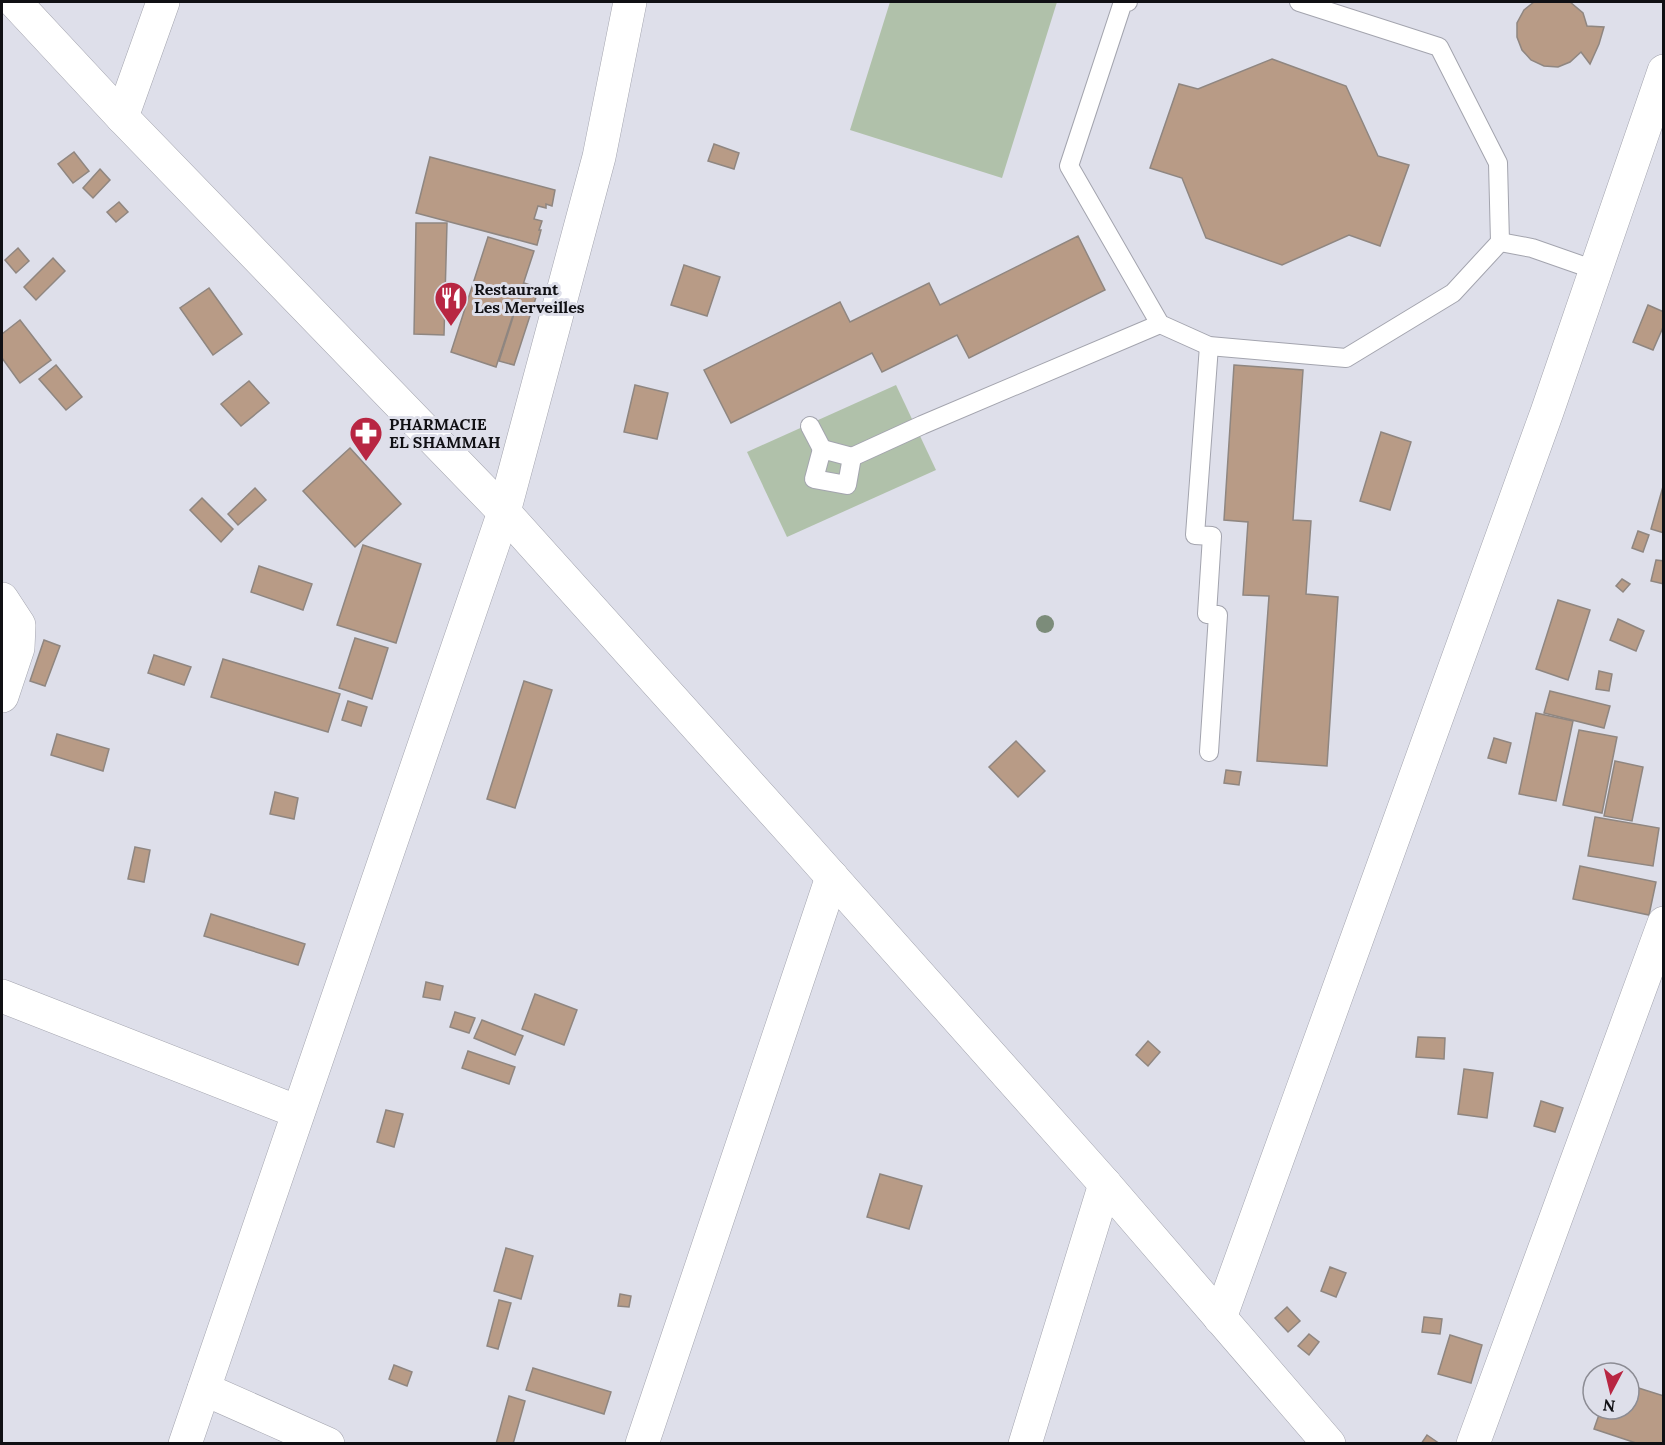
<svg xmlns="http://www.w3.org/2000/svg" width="1665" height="1445" font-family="Lora,serif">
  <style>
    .garden { fill: #b0c1aa }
    .building { fill: #b89b86; stroke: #8f8680; stroke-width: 1.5 }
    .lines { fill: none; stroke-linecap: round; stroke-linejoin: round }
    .service-casing { stroke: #a3a4ae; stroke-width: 20 }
    .minor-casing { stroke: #a3a4ae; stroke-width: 34 }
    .tertiary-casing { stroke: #a3a4ae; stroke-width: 34 }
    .service { stroke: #fff; stroke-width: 18 }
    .minor { stroke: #fff; stroke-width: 33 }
    .tertiary { stroke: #fff; stroke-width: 33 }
    .tree { fill: #7c8c7a }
    .labels { text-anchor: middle; stroke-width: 6; stroke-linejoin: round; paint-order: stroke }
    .poi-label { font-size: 16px; font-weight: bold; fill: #101014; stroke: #dedfea; text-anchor: start }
  </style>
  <rect width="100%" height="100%" fill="#dedfea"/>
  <g class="garden">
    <polygon points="890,2 1057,2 1002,178 850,130"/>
    <polygon points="896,385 936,470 787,537 747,452"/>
  </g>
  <g class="building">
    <polygon points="1534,2 1570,2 1583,13 1587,26 1604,27 1599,44 1590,64 1581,52 1570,62 1558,67 1544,66 1531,60 1522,50 1517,37 1517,23 1524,10"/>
    <polygon points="1272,59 1346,86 1378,156 1409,165 1380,246 1349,235 1282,265 1206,238 1182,178 1150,168 1179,84 1198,89"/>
    <polygon points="714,144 739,153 734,169 708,161"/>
    <polygon points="74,152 89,171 73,183 58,164"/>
    <polygon points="430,157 555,190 552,206 546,204 546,208 538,206 534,219 542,221 539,230 541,230 537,245 416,213"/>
    <polygon points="100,169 110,180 93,198 83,188"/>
    <polygon points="119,202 128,212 116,222 107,212"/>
    <polygon points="416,223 447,223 444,335 414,334"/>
    <polygon points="1078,236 1105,290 969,358 957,335 882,372 872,353 731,423 704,370 840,302 850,322 929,283 940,305"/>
    <polygon points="488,237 534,251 496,367 451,352"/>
    <polygon points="18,248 29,261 16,273 5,260"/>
    <polygon points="53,258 65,271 36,300 24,287"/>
    <polygon points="684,265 720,277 707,316 671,305"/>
    <polygon points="524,283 539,288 514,365 499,361"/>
    <polygon points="209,288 242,334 213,355 180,308"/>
    <polygon points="1648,305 1664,312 1664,325 1653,350 1633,342"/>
    <polygon points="20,320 51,360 20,383 2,358 2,334"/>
    <polygon points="56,365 82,397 66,410 39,379"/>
    <polygon points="1234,365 1303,370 1293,520 1311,521 1306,594 1338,597 1327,766 1257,761 1269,596 1243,595 1248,522 1224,520"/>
    <polygon points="249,381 269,403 241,426 221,404"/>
    <polygon points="635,385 668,393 657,439 624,432"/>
    <polygon points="1381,432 1411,442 1390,510 1360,501"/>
    <polygon points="350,448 401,504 355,547 303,491"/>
    <polygon points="1664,483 1664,533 1651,529"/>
    <polygon points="255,488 266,500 238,525 228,514"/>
    <polygon points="202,498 233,529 221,542 190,510"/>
    <polygon points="1638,531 1649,535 1643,552 1632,548"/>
    <polygon points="363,545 421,564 396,643 337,625"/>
    <polygon points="1656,560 1664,561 1664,584 1651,581"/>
    <polygon points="259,566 312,584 303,610 251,592"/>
    <polygon points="1622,579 1630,584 1623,592 1616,586"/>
    <polygon points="1558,600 1590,610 1568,680 1536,669"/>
    <polygon points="1618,619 1644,631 1636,651 1610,640"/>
    <polygon points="355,638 388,648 372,699 339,688"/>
    <polygon points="44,640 60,646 45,686 30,681"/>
    <polygon points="154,655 191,667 184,685 148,673"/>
    <polygon points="223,659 340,694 328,732 211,697"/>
    <polygon points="1599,671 1612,674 1609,691 1596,689"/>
    <polygon points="524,681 552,690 515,808 487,799"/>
    <polygon points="1550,691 1610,706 1604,728 1544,713"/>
    <polygon points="348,701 367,707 361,726 342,720"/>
    <polygon points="1536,713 1573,721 1556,801 1519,794"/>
    <polygon points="1579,730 1617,737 1602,813 1563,805"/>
    <polygon points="57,734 109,749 103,771 51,755"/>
    <polygon points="1494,738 1511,743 1506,763 1488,758"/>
    <polygon points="1016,741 1045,771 1018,797 989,767"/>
    <polygon points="1615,761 1643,767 1632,821 1604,816"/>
    <polygon points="1226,770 1241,772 1239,785 1224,783"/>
    <polygon points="275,792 298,798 294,819 270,814"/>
    <polygon points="1595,817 1659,828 1653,866 1588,856"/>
    <polygon points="135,847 150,850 144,882 128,879"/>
    <polygon points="1580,866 1656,882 1649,915 1573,899"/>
    <polygon points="211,914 305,944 298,965 204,936"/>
    <polygon points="426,982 443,986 440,1000 423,997"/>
    <polygon points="535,994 577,1010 564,1045 522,1029"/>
    <polygon points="455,1012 475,1018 469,1033 450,1027"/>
    <polygon points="482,1020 523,1036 515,1055 474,1038"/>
    <polygon points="1418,1037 1445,1038 1444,1059 1416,1057"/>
    <polygon points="1148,1041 1160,1052 1148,1066 1136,1055"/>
    <polygon points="468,1051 515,1067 509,1084 462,1068"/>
    <polygon points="1464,1069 1493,1073 1487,1118 1458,1114"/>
    <polygon points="1541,1101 1563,1108 1555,1132 1534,1126"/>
    <polygon points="386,1110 403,1114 394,1147 377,1142"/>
    <polygon points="880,1174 922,1186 909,1229 867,1217"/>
    <polygon points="506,1248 533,1256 521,1299 494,1291"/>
    <polygon points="1330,1267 1346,1273 1336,1297 1321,1291"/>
    <polygon points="620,1294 631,1296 629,1307 618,1306"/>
    <polygon points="499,1300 511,1303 498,1349 487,1346"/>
    <polygon points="1287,1307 1300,1321 1288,1332 1275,1318"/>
    <polygon points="1424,1317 1442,1319 1440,1334 1422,1332"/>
    <polygon points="1309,1334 1319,1342 1309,1355 1298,1346"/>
    <polygon points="1450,1335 1482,1345 1471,1383 1438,1374"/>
    <polygon points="394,1365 412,1372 407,1386 389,1379"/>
    <polygon points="533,1368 611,1392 604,1414 526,1390"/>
    <polygon points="1629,1385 1664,1396 1664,1444 1639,1444 1594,1429 1601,1409 1629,1409"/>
    <polygon points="509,1396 525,1401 513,1444 496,1444"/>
    <polygon points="1427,1435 1440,1444 1421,1444"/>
  </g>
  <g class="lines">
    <defs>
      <g id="service">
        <polyline points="1128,2 1123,2 1069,166 1160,324 1209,346 1346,358 1453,293 1500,242 1498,163 1439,47 1299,2"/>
        <polyline points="1500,242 1532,248 1595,270"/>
        <polyline points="810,426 822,449"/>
        <polygon points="822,449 852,457 847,485 814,479"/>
        <polyline points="852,457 922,425 1160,324"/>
        <polyline points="1209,752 1218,615 1207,614 1212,536 1195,535 1209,346"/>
      </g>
      <g id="minor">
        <polyline points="122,117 163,2"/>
        <polyline points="2,599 19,625 18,648 2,696"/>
        <polyline points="2,996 298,1112"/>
        <polyline points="1220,1318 1547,412 1664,71"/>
        <polyline points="204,1389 328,1444"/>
        <polyline points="185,1444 504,512 599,157 630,2"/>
        <polyline points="642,1444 832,877"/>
        <polyline points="1025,1444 1105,1184"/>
        <polyline points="1473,1444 1664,923"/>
      </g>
      <polyline id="tertiary" points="15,2 122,117 504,512 799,840 1105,1184 1329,1444"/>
    </defs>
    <use href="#service" class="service-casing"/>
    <use href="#minor" class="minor-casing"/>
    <use href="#tertiary" class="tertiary-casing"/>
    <use href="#service" class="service"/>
    <use href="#minor" class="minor"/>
    <use href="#tertiary" class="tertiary"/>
  </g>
  <circle class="tree" cx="1045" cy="624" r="9"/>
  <defs>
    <symbol id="restaurant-pin" viewBox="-11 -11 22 30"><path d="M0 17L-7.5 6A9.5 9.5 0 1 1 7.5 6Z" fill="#b82642" stroke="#dedfea"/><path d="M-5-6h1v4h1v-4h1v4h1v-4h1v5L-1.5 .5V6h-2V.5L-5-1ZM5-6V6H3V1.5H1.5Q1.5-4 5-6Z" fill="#fff"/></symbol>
    <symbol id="pharmacy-pin" viewBox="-11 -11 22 30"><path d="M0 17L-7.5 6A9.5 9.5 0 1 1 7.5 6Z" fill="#b82642" stroke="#dedfea"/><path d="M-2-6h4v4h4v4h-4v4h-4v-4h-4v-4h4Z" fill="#fff"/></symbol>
  </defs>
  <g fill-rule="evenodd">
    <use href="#restaurant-pin" x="432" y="279" width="38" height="52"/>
    <use href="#pharmacy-pin" x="347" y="414" width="38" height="52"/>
  </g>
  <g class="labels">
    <g class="poi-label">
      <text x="474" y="295">Restaurant<tspan x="474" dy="18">Les Merveilles</tspan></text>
      <text x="389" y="430">PHARMACIE<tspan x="389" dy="18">EL SHAMMAH</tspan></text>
    </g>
  </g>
  <rect width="1665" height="1445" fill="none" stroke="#101014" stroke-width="6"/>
  <g transform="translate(1611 1391) rotate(187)"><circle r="28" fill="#dedfea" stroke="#8c8c94" stroke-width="1.5"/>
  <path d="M0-4.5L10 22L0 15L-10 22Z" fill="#b82642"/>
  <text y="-9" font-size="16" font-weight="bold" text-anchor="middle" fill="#101014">N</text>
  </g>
</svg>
